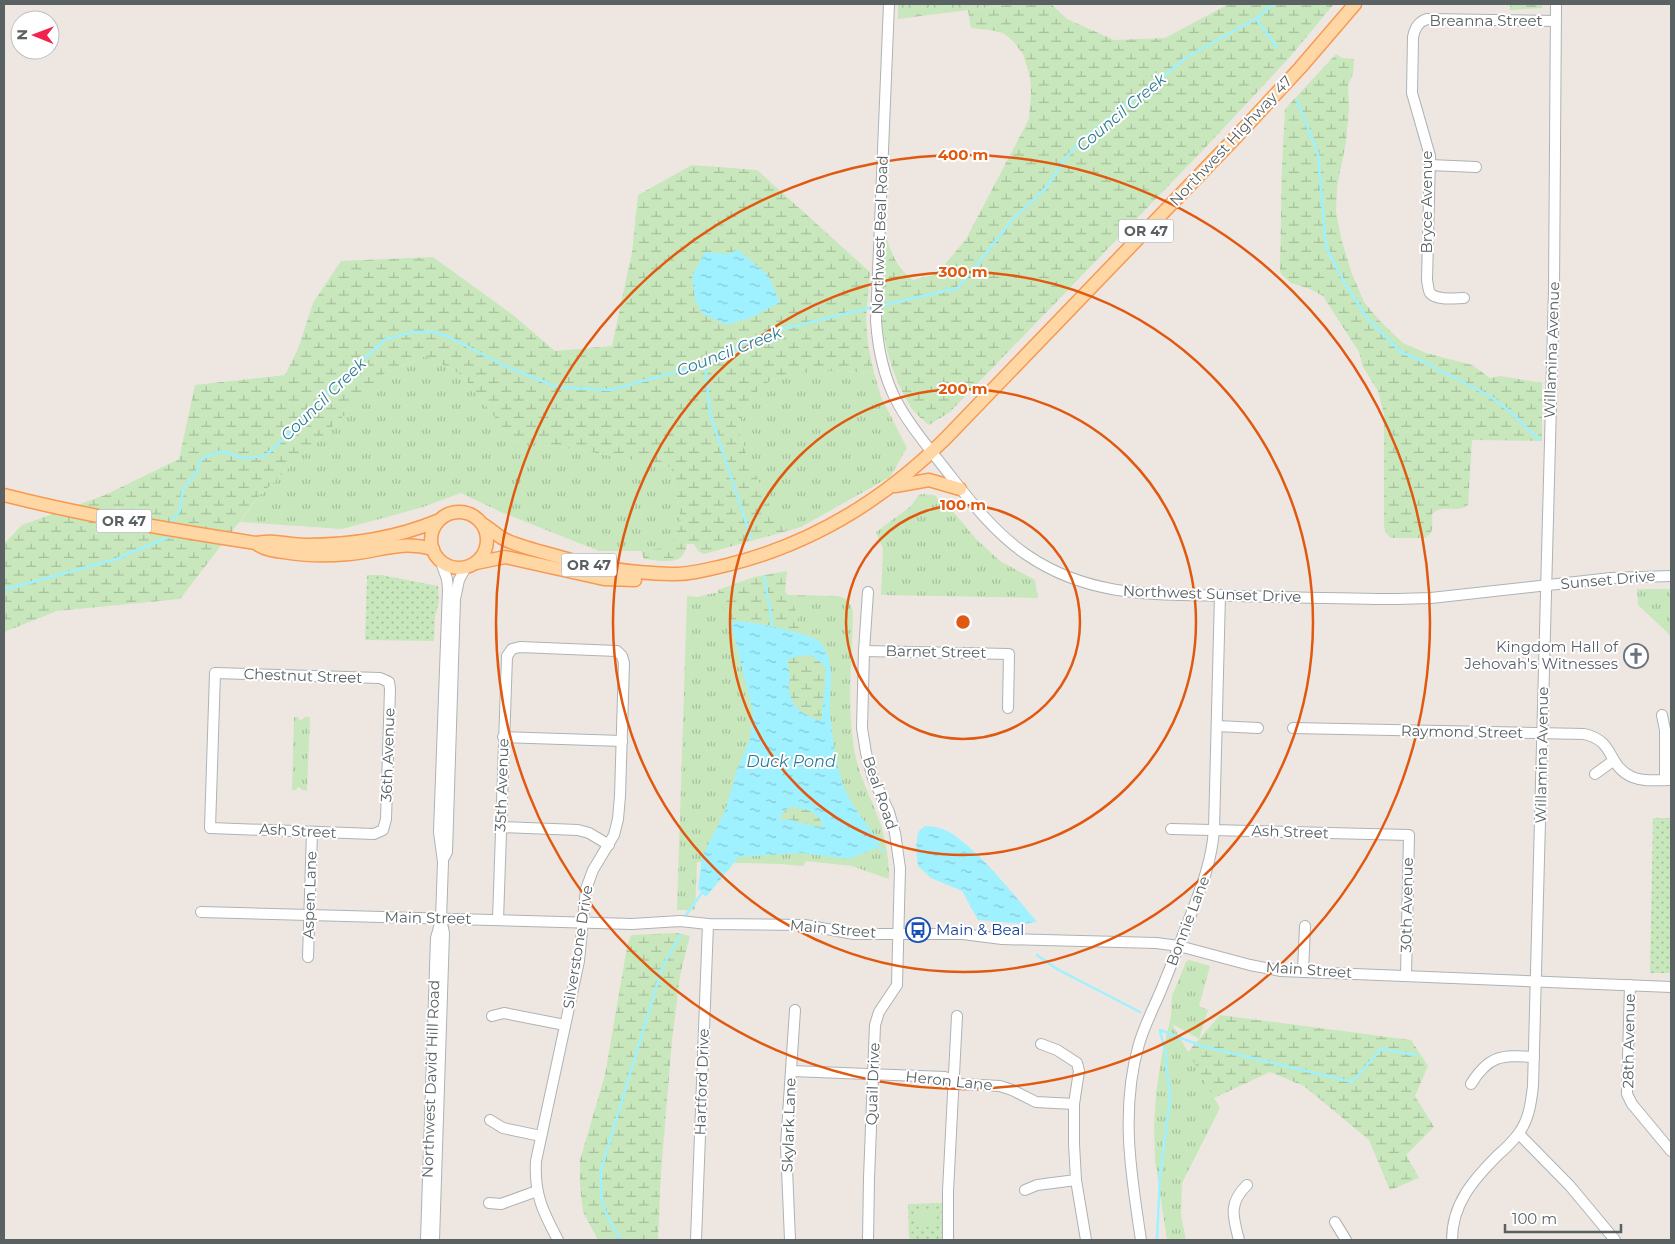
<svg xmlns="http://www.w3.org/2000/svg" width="1675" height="1244" font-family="Montserrat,sans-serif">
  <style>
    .grass { fill: url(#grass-tufts) }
    .forest { fill: url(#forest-crowns) }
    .wetland { fill: url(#wetland-marsh) }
    .park { fill: url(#park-dots) }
    .garden { fill: #c8e7bc }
    .water { fill: url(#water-ripples); fill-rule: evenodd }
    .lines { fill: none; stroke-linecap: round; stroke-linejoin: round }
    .stream { stroke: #a0f1ff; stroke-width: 2.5 }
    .minor-casing { stroke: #adb3b5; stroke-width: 12 }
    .major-casing { stroke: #f9994f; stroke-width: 15 }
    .minor { stroke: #fff; stroke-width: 10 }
    .major { stroke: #ffd7a5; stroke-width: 12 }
    .ring { fill: none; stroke: #e15910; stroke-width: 2.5 }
    .labels { text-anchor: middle; stroke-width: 4; stroke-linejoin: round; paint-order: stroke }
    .shield { fill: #fff; stroke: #8c9092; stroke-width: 1 }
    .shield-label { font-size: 14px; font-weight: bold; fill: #5a6163 }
    .street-label { font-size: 15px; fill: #5a6163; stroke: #fff }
    .worship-label { font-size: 15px; fill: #5b616d; stroke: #fff; text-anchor: end }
    .transit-label { font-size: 15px; fill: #164399; stroke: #fff; text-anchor: start }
    .water-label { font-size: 16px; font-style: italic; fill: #2f7b92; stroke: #fff }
    .centre { fill: #e15910; stroke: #fff; stroke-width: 2.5 }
    .ring-label { font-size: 15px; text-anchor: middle; font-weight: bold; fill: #e15910; stroke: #fff; stroke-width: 4; stroke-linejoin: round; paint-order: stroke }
  </style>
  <defs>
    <pattern id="grass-tufts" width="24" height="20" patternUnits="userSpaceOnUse" patternTransform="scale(1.25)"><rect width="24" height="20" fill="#c8e7bc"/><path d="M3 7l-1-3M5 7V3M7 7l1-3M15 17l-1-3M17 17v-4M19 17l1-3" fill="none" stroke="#a5bf9c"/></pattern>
    <pattern id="forest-crowns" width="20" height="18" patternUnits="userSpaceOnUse" patternTransform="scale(1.25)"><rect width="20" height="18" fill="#c8e7bc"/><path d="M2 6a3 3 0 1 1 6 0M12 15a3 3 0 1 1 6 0" fill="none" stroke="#a5bf9c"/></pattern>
    <pattern id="wetland-marsh" width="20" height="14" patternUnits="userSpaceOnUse" patternTransform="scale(1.25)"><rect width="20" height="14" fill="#c8e7bc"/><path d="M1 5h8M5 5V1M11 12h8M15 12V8" fill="none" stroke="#a5bf9c"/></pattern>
    <pattern id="park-dots" width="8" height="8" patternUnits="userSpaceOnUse" patternTransform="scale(1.25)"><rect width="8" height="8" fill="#c8e7bc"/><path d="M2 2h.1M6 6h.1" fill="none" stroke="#a5bf9c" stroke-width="1.8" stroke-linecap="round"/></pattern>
    <pattern id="water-ripples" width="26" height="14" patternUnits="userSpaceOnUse" patternTransform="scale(1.25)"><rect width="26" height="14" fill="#a0f1ff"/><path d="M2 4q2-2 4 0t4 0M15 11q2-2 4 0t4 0" fill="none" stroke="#85c7d2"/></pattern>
  </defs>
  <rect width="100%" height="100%" fill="#eee7e1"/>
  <g class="grass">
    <polygon points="426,356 462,375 513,441 581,450 671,467 681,521 670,547 641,551 599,551 501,512 461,493 420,508 342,529 240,522 260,495 354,406 385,373"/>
    <polygon points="829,370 874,373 881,397 907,448 890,477 801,527 787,531 773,513 746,453 739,431 742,412 753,395 768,382 787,375"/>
    <polygon points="923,494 934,495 951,509 976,539 1000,561 1035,580 1038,598 881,595 883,549 876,532 910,507 919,495"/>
    <polygon points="1637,589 1671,589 1671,639 1669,634 1638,605"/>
    <path d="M714 593 836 596C846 597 852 603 853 614 852 659 846 714 856 758 861 781 873 801 880 823 886 841 889 860 889 879L852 866 806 861 803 866 781 864 697 862 695 910H677L687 596 697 597Z"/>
    <polygon points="294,717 298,717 300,721 305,717 310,717 307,791 303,790 298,787 296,790 292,790"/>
    <polygon points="1189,960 1210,966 1199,1006 1208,1010 1199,1039 1172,1024 1220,1108 1182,1183 1181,1215 1186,1240 1167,1240 1155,1160 1154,1127 1156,1093 1162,1054 1171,1017 1172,996 1186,962"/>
  </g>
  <polygon class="forest" points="898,4 1015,4 898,19"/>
  <g class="wetland">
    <path d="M1015 4H1051L1067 19 1114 40 1165 38 1229 4H1334L1289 58 1204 149 950 412 929 425C923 420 917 415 912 409 896 384 885 351 882 322 880 294 884 264 886 237 892 255 897 268 913 280L937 274 966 239 1029 119 1031 92 1030 77 1023 54 1013 41 1003 33 990 30 971 28 968 10Z"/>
    <polygon points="1510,4 1542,4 1542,8 1510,10"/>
    <path d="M1336 54 1342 58 1354 59 1353 74 1348 85 1349 109 1346 142 1337 187 1336 212 1341 238 1352 274 1364 302 1381 322 1403 343 1426 353 1472 365 1490 378 1500 376 1542 383V441L1472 440 1468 505C1458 514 1441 503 1432 514 1432 523 1435 535 1424 538H1391L1386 533 1384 527V414L1378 391 1363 367 1359 352 1323 296 1310 289 1291 283 1282 275 1280 271 1282 166 1285 109Z"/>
    <path d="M692 165 757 170 870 272 866 318 868 345 874 373 829 370 787 375 768 382 753 395 742 412 739 431 746 453 773 513 787 531 704 554 698 551 694 544H687C686 548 684 555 680 558 671 564 654 560 644 559L641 551 670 547 681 521 671 467 581 450 513 441 462 375 426 356 385 373 354 406 260 495 180 599 57 611 4 632V544L22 525 105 495 179 459 195 385 285 375 298 349 313 303 341 261 433 257 513 315 555 351 612 346 632 252 638 195Z"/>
    <path d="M787 571 785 592C794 603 801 619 798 633 780 629 749 617 731 623L720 602 718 590 754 577Z"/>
    <path d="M811 655 825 666C827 684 821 701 823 720 805 718 790 706 789 687 788 685 790 681 790 679 790 672 787 667 788 660L797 656Z"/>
    <path d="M791 807C808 809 815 808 823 825L821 827 799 823 792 820 784 821 780 820 783 812Z"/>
    <polygon points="677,933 690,936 680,975 672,1041 661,1172 658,1240 598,1240 583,1212 580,1186 580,1160 605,1075 627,947 631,935"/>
    <polygon points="1220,1015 1411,1040 1428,1066 1415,1096 1434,1127 1406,1155 1419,1178 1390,1190 1369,1140 1304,1086 1270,1072 1214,1098 1188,1052"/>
  </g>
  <g class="park">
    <polygon points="367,575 381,575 438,586 439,601 435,617 434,641 365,640"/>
    <polygon points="1653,818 1671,818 1671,973 1650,973"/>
    <polygon points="943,1203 942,1240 909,1240 908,1204"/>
  </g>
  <polygon class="garden" points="915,1211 937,1211 937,1227 916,1227"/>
  <g class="water">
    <polygon points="738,250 768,275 780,302 753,317 727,325 703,314 695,300 692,276 705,252 727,254"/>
    <path d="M738 621C753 622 813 633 821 643 839 666 826 695 831 721 834 744 836 771 846 792 853 807 869 828 880 842L876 848 849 859 801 853 739 857 706 897 698 889 702 857 725 811 736 773 750 739 753 712 731 623ZM811 655 825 666C827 683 822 702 822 720 806 718 789 706 789 687 788 684 790 682 790 679 790 672 787 667 788 660L797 656ZM791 807C806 809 816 810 823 825L821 827 799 823 792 820H780L783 812Z"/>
    <path d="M925 826C935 826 946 829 954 835 986 858 1011 892 1037 922L1023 924 978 920 962 891 931 878 918 866 916 848 918 832Z"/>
  </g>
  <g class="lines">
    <g class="stream">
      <polyline points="1256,19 1277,47"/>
      <polyline points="1297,100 1318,154 1326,247 1344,282 1367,318 1401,352 1420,360 1490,396 1513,414 1539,440"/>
      <polyline points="879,306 958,288 1013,219 1047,187 1064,160 1080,142 1130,101 1141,96 1185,58 1259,17 1273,4"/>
      <polyline points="705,364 710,413 751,538"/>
      <polyline points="171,522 180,510 183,489 197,472 199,463 203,458 218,452 228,453 241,458 265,456 295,428 330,389 386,339 413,332 432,332 447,336 503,365 557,387 610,390 705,364 770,332 873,307"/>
      <polyline points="764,576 773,629"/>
      <polyline points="4,590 116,559 169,537"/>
      <polyline points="874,845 884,850"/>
      <polyline points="686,915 704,890"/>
      <polyline points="1037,955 1057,969 1140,1012"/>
      <polyline points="1160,1030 1202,1046 1352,1082 1381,1049 1416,1055"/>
      <path d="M621 1240C604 1212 599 1204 601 1170L662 968 680 935"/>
      <polyline points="1157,1240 1160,1177 1170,1099 1165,1050 1160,1031"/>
    </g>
    <defs>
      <g id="minor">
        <path d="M889 4 876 321C881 389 901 413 942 465 968 498 992 531 1027 555 1093 600 1162 594 1238 596 1291 597 1344 599 1397 599L1431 598 1611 578 1671 576"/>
        <polyline points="1430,165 1476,167"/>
        <path d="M1464 298C1455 298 1437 301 1430 293 1428 290 1428 284 1427 280L1430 156 1412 93 1413 37C1415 28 1418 22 1427 19L1555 21"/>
        <polyline points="868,592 864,651 862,728 866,753 873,778 889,812 895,833 900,868 897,985 879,1012 875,1025 869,1178 868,1240"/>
        <polyline points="864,651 1009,654 1008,708"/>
        <polygon points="215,673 380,678 389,682 390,689 386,819 383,830 374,834 210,828"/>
        <polyline points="1662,715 1665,730 1665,780"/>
        <polyline points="1217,726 1258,728"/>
        <path d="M1293 728 1584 734C1616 741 1606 765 1632 777 1644 782 1658 780 1671 780"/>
        <polyline points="503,737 622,741"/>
        <polyline points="1595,774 1613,761"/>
        <polyline points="500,827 578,830 589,833 609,845"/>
        <polyline points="1171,829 1409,835 1406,976"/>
        <polyline points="445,856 447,852 455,599 459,580 466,567"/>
        <polyline points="201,912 632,924 680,921 708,924 805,925 854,934 963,934 1002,939 1156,943 1179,946 1250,965 1281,971 1671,987"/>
        <path d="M498 920 507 656 512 649 520 647 617 651 622 656 624 663 620 796 618 819 614 835 593 870 586 889 579 961 536 1161C534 1194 543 1212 558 1240"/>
        <polyline points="308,957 312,832"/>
        <polyline points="1303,972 1305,926"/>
        <polyline points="1630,985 1627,1094 1632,1104 1671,1151"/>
        <polyline points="492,1016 504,1013 565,1025"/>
        <polyline points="1041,1044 1057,1050 1077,1063 1079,1071 1074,1104 1074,1144 1076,1180 1086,1240"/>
        <polyline points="791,1071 945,1077 961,1084 1000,1086 1012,1090 1036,1102 1074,1104"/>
        <path d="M1471 1084C1489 1055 1501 1055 1534 1057"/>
        <polyline points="490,1120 503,1128 541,1136"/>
        <polyline points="1519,1134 1570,1186 1615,1240"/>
        <polyline points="1025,1190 1037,1185 1076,1180"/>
        <polyline points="489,1203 501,1204 537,1191"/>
        <polyline points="1335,1222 1346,1240"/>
        <polyline points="426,1240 436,938 441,920"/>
        <polyline points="434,1240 444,933 441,919 443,862 439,832 448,589 447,579 441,562"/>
        <polyline points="696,1240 708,924"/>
        <polyline points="790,1240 786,1145 795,1010"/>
        <polyline points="948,1240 948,1191 957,1016"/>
        <path d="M1141 1240C1131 1175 1120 1109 1139 1044 1144 1027 1152 1011 1159 995 1170 969 1180 943 1190 917 1201 888 1212 861 1214 829L1220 595"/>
        <path d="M1239 1240C1233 1217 1228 1203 1247 1185"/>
        <path d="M1452 1240C1452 1204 1473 1180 1498 1155 1505 1149 1513 1141 1519 1133 1529 1119 1531 1103 1533 1086L1554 290 1556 4"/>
      </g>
      <g id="major">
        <polyline points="895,486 929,480 960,489"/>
        <path d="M4 495C87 516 171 530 256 543 272 539 288 545 305 545 350 545 396 538 437 521"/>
        <circle cx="459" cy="540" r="28"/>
        <path d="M484 525C490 529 496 534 502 538 515 546 544 552 560 557 596 568 633 573 671 574 689 575 709 569 727 565 812 544 885 499 946 438L1236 137 1300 68 1355 4"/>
        <path d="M258 545C266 550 274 551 284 552 305 556 328 556 349 554 382 551 399 540 433 549"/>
        <polyline points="476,563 505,557 604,579 635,580"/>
      </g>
    </defs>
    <use href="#minor" class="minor-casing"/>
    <use href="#major" class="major-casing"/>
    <use href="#minor" class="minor"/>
    <use href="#major" class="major"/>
  </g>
  <g class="ring">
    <circle cx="963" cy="622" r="117"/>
    <circle cx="963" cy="622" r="233"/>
    <circle cx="963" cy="622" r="350"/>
    <circle cx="963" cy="622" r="467"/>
  </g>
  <defs>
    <symbol id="church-ring" viewBox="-11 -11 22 22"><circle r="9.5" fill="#fff" stroke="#6b7280" stroke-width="1.5"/><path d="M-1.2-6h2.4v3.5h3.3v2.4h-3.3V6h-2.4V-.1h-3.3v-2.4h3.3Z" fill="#6b7280"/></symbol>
    <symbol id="bus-ring" viewBox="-11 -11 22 22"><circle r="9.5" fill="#fff" stroke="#1a4fb4" stroke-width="1.5"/><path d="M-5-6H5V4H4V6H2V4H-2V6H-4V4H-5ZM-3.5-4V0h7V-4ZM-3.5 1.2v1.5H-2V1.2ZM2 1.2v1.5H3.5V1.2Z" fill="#1a4fb4"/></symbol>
  </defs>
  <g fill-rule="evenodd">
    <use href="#church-ring" x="1622" y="642" width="28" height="28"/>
    <use href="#bus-ring" x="904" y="916" width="28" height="28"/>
  </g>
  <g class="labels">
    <g class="shield">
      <rect x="1118.5" y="219.5" width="55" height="23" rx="4"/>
      <rect x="96.5" y="509.5" width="55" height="23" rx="4"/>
      <rect x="561.5" y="553.5" width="55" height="23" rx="4"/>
    </g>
    <g class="shield-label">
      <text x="1146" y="236">OR 47</text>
      <text x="124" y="526">OR 47</text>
      <text x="589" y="570">OR 47</text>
    </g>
    <g class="street-label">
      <text x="1486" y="26">Breanna Street</text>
      <text transform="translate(1231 141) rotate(-47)" y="5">Northwest Highway 47</text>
      <text transform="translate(1427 202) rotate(-90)" y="5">Bryce Avenue</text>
      <text transform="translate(880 235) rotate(-88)" y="5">Northwest Beal Road</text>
      <text transform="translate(1552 350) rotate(-88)" y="5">Willamina Avenue</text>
      <text transform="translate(1608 580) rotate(-5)" y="5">Sunset Drive</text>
      <text transform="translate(1212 594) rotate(2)" y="5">Northwest Sunset Drive</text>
      <text transform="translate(936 652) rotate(1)" y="5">Barnet Street</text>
      <text transform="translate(303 676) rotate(2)" y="5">Chestnut Street</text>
      <text transform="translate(1462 732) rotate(1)" y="5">Raymond Street</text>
      <text transform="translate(388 755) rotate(-88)" y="5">36th Avenue</text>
      <text transform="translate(1542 755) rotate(-89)" y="5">Willamina Avenue</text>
      <text transform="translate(502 785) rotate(-88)" y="5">35th Avenue</text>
      <text transform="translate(880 793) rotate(71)" y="5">Beal Road</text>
      <text transform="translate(298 831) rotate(3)" y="5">Ash Street</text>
      <text transform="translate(1290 832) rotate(2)" y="5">Ash Street</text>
      <text transform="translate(310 895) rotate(-88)" y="5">Aspen Lane</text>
      <text transform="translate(1407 905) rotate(-89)" y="5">30th Avenue</text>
      <text transform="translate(428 918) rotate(1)" y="5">Main Street</text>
      <text transform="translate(1188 921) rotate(-69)" y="5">Bonnie Lane</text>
      <text transform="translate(833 929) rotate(5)" y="5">Main Street</text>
      <text transform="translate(578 947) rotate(-81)" y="5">Silverstone Drive</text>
      <text transform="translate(1309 970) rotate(4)" y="5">Main Street</text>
      <text transform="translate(1629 1041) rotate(-89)" y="5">28th Avenue</text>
      <text transform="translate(431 1079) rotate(-88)" y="5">Northwest David Hill Road</text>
      <text transform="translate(949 1081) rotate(6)" y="5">Heron Lane</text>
      <text transform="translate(702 1082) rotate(-88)" y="5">Hartford Drive</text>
      <text transform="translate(873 1084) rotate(-88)" y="5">Quail Drive</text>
      <text transform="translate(789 1125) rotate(-88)" y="5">Skylark Lane</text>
    </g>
    <g class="worship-label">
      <text x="1618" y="652">Kingdom Hall of<tspan x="1618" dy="17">Jehovah's Witnesses</tspan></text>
    </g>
    <g class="transit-label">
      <text x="936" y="935">Main &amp; Beal</text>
    </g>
    <g class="water-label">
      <text transform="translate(1121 112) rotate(-40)" y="6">Council Creek</text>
      <text transform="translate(729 351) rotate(-21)" y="6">Council Creek</text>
      <text transform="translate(323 399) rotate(-44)" y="6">Council Creek</text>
      <text x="791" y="767">Duck Pond</text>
    </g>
  </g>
  <circle cx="963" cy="622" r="8" class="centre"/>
  <g class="ring-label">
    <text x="963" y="160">400 m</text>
    <text x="963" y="277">300 m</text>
    <text x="963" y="394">200 m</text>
    <text x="963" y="510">100 m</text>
  </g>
  <rect width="1675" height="1244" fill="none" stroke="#5a6163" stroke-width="10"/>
  <g transform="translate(35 35) rotate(271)"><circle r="24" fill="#ffffff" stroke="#bdc0c1"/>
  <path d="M0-4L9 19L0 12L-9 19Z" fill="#f2234e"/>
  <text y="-8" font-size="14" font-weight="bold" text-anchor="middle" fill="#5a6163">N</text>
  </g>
  <path d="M1505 1224v8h116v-8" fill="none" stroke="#5a6163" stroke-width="2.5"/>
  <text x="1512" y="1224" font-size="15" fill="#5a6163" stroke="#ffffff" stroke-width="4" paint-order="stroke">100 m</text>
</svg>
